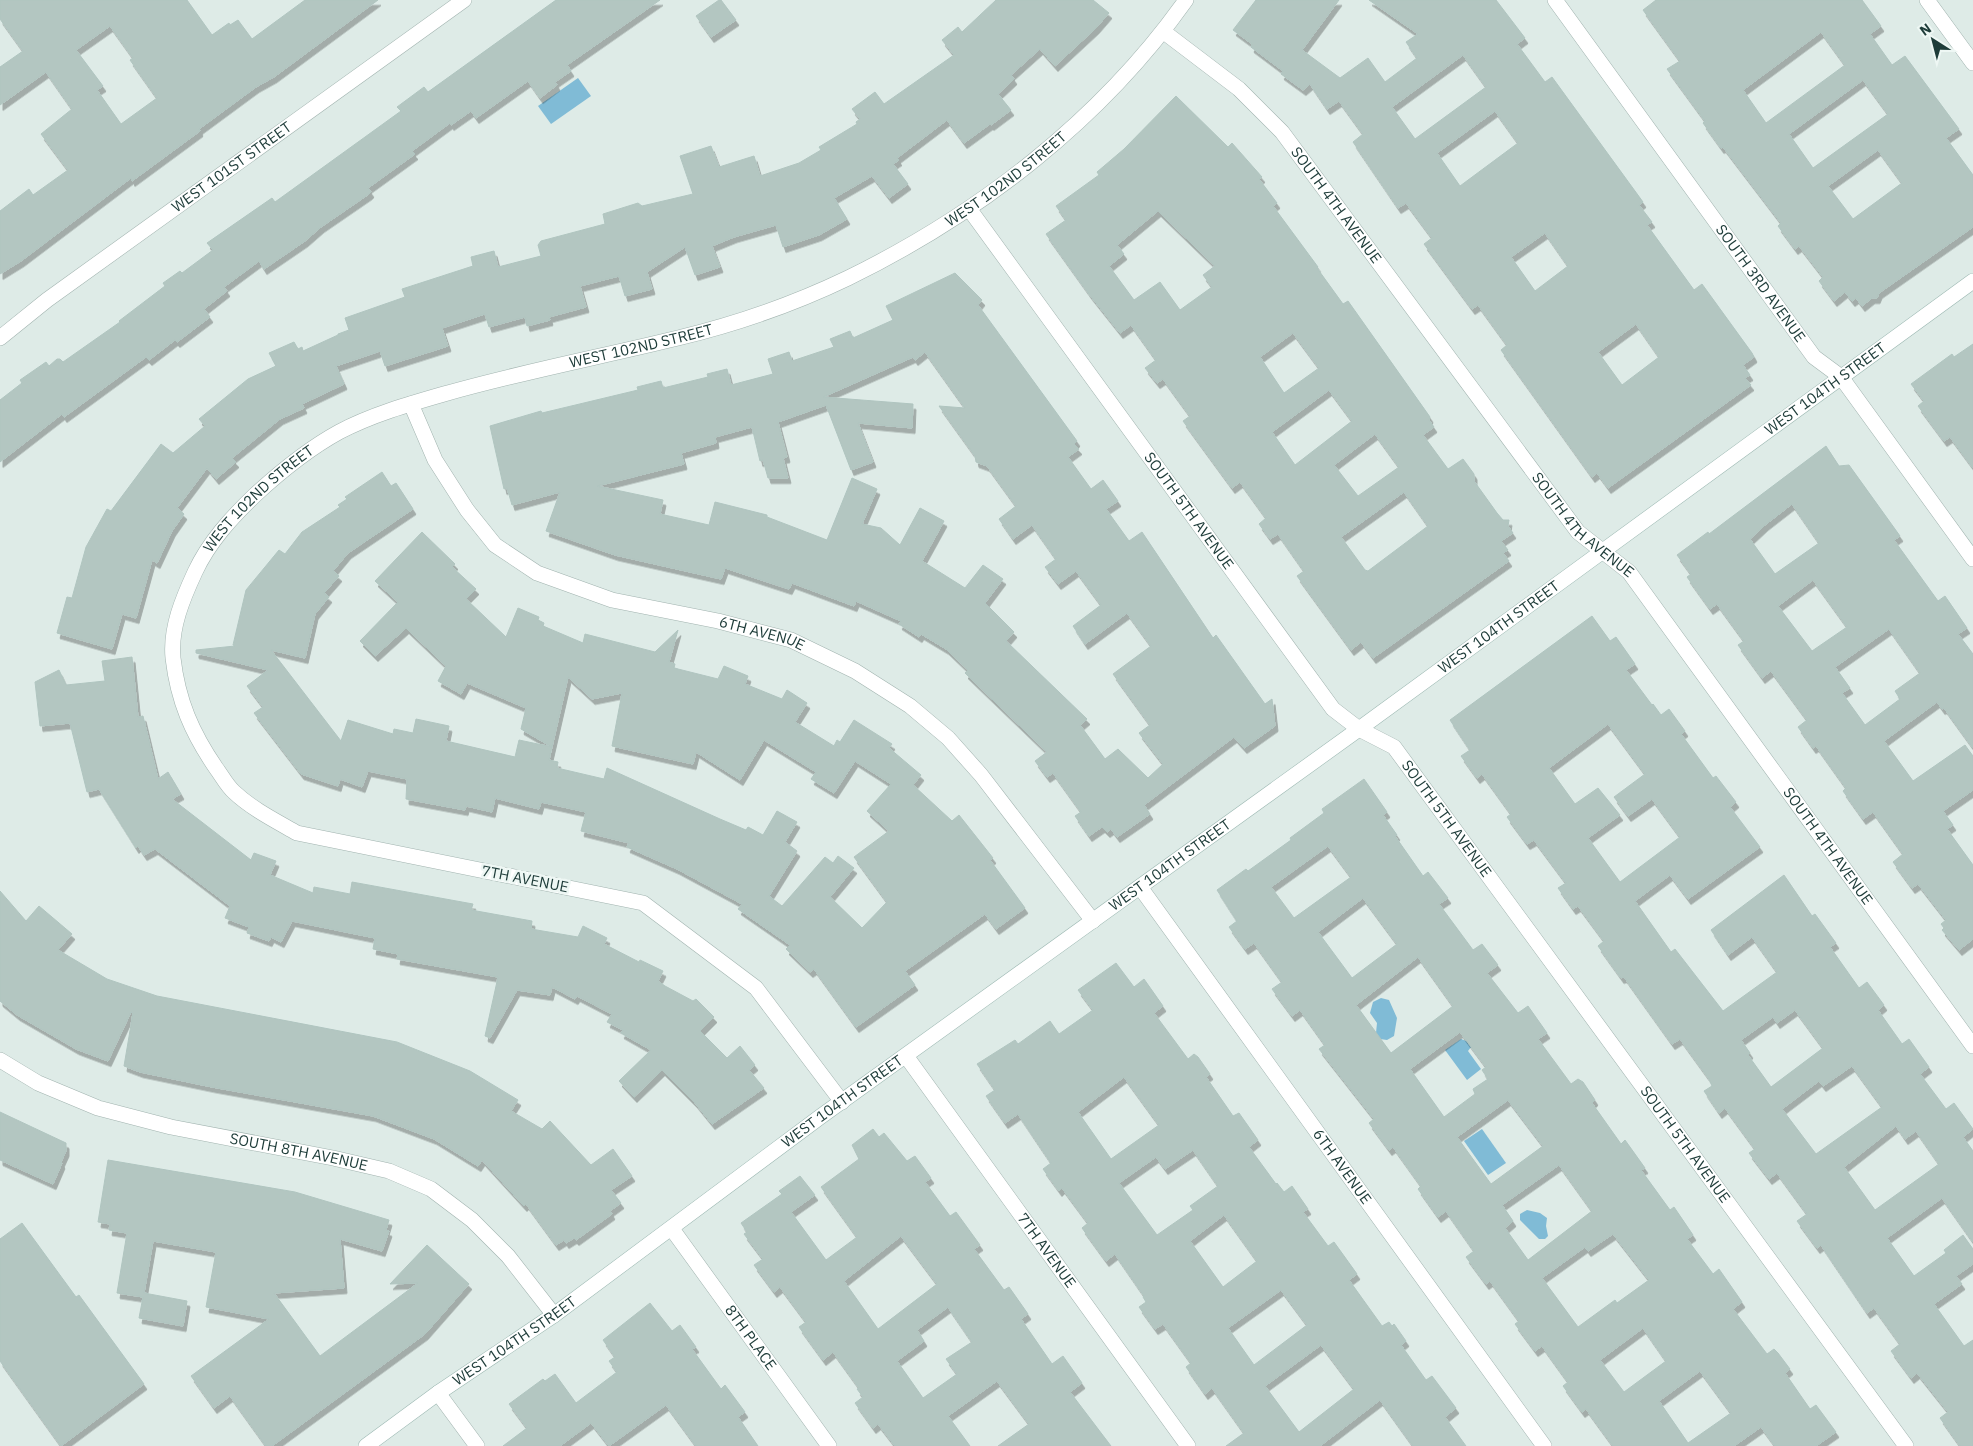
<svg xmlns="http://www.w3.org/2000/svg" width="1973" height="1446" font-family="'IBM Plex Sans',sans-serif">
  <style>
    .water { fill: #80bbd6 }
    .building { fill: #b3c6c1; stroke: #b0c5c0; fill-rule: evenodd; filter: url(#shadow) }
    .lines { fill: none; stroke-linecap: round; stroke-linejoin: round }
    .street-casing { stroke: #a1b3af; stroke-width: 16 }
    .secondary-casing { stroke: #9cb8b2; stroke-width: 16 }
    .street { stroke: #fff; stroke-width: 15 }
    .secondary { stroke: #fff; stroke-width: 15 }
    .labels { text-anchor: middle; stroke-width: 5; stroke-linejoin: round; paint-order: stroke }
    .street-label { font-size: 15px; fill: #1e3c39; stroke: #eef7f4 }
  </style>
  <defs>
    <filter id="shadow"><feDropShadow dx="3" dy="5.5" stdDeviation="0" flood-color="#0004"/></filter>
  </defs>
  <rect width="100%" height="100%" fill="#deebe7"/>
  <g class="water">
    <polygon points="578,78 591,96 551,124 538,106"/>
    <polygon points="1381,998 1389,1000 1397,1018 1394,1036 1387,1040 1380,1039 1376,1033 1377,1023 1370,1013 1373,1002"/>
    <polygon points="1461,1039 1469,1042 1471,1047 1468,1051 1481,1069 1467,1080 1445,1050"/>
    <polygon points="1482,1129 1506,1163 1488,1175 1464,1141"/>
    <polygon points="1527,1210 1540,1213 1547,1218 1546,1226 1548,1236 1545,1239 1539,1239 1520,1220 1520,1214"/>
  </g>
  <g class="building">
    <path d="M0 0H187L212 35 229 23 230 25 238 20 252 39 305 0H378L274 77 256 87 199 129 200 131 132 181 131 178 21 261 0 274V211L29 189 33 195 68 170 41 134 72 109 46 72 0 105V67L23 51 0 19ZM110 26 133 58 130 60 157 98 121 124 97 90 103 86 76 50Z"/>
    <polygon points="556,0 660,0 567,65 571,71 555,82 557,85 540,98 528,81 476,118 471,111 451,125 450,123 412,151 415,154 368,188 371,192 369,194 321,227 305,241 264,269 259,261 224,287 227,291 204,309 210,317 177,342 175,340 149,360 146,357 64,417 62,414 0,462 0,400 22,383 20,380 46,362 49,366 57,359 60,359 63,362 120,322 119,321 165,286 163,283 180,271 182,273 213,250 207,243 272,198 275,202 401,111 397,107 424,87 428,92"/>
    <polygon points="719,0 721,0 736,20 711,37 696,16"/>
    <polygon points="996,0 1093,0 1109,13 1096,28 1055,66 1040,49 1011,75 1014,79 998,94 1011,110 991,125 990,124 964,143 947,120 897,158 899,160 893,164 908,184 889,198 872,176 834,198 847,219 819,235 783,247 776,225 734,237 712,246 720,267 695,275 685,247 647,272 652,289 625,296 619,276 580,286 586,307 549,317 550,320 527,326 525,317 489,327 485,314 442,328 448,346 385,366 380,351 336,366 344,384 302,404 304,408 280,419 232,458 236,462 216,479 207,468 177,508 184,514 172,531 157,563 152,560 136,618 122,614 112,649 57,633 67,597 72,598 86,547 107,509 111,511 161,444 173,453 205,426 199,419 248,379 276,366 269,353 294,342 298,349 302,347 303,351 338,335 338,334 349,330 345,318 405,297 402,289 473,266 471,257 494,251 498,267 541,256 538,245 541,241 605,224 603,214 638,203 642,206 693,194 680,156 711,146 719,167 754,156 760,176 799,163 821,150 819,147 857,124 856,122 860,119 852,109 875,92 884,104 954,55 942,40 958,27 962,32"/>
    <path d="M1256 0H1339L1302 50 1340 78 1368 58 1385 82 1417 58 1406 42 1418 34 1369 0H1496L1525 38 1517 44 1545 82 1552 77 1643 202 1639 205 1652 222 1647 225 1694 290 1702 284 1752 353 1754 357 1743 365 1750 375 1745 378 1751 385 1608 488 1597 473 1592 477 1501 350 1507 345 1478 305 1472 309 1424 244 1432 238 1406 203 1398 208 1353 142 1363 134 1339 101 1327 109 1310 84 1303 90 1281 74 1283 71 1251 47 1252 44 1233 30ZM1463 55 1486 87 1415 139 1392 107ZM1495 111 1518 143 1460 186 1437 153ZM1545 233 1568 266 1535 291 1511 257ZM1636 324 1659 357 1622 385 1598 352Z"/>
    <path d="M1656 0H1862L1881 26 1870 34 1892 65 1905 56 1959 129 1946 138 1973 175V227L1879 293 1877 298H1872L1862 306 1856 298 1852 301 1845 292 1834 301 1819 281 1823 277 1799 246 1795 249 1778 226 1781 223 1723 147 1721 148 1703 123 1705 121 1667 69 1680 61 1643 10ZM1821 32 1845 65 1766 123 1743 90ZM1863 80 1888 114 1813 168 1789 134ZM1878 150 1902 183 1853 219 1828 186Z"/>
    <path d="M1176 96 1228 147 1232 143 1262 177 1259 179 1277 203 1273 206 1318 267 1317 268 1343 304 1348 301 1430 417 1429 420 1434 427 1423 435 1448 469 1463 459 1474 474V481L1497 513 1503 520H1509L1508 526 1513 533 1501 541 1508 550 1503 553 1509 561 1373 658 1361 642 1351 650 1297 576 1304 571 1278 534 1270 539 1259 524 1266 518 1240 482 1232 488 1183 421 1190 416 1163 379 1157 383 1145 368 1156 360 1131 325 1120 333 1089 294 1046 234 1066 220 1056 206 1099 175 1097 172 1124 149ZM1158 211 1215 266 1203 275 1212 287 1180 310 1160 282 1134 300 1109 266 1124 254 1117 245ZM1293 333 1319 368 1284 393 1260 357ZM1329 390 1352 421 1295 465 1272 432ZM1375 434 1399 467 1358 496 1334 465ZM1404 492 1428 526 1368 571 1365 570 1341 537Z"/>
    <path d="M955 273 982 300 978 305 1077 441 1074 444 1079 449 1068 457 1091 489 1103 480 1118 501 1106 509 1129 541 1142 532 1213 638 1216 635 1265 704 1272 699 1275 726 1244 748 1234 737 1144 805 1150 814 1117 837 1111 829 1107 832 1102 827 1089 836 1075 816 1081 812 1053 773 1047 777 1035 761 1047 752 965 673 968 670 946 649 921 634 919 637 899 624 901 621 856 601 854 606 792 583 789 589 725 568 721 579 615 555 546 531 560 492 512 505 507 488 504 489 490 426 541 411 542 413 638 390 637 387 661 381 663 388 708 377 707 374 727 369 731 385 773 374 768 359 789 352 792 361 834 347 830 339 850 331 853 338 893 320 886 306ZM925 352 965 408 939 406 975 456 976 462 987 466 1016 506 999 519 1013 539 1032 525 1056 559 1045 567 1058 584 1076 571 1101 605 1073 626 1085 644 1127 613 1151 646 1113 674 1150 725 1139 733 1163 764 1148 778 1118 749 1105 759 1080 725 1087 719 1006 641 1014 632 985 603 1003 579 983 565 965 588 922 561 944 521 920 508 900 545 881 528 862 524 877 489 852 478 827 540 767 517V515L715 502 709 525 660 514 663 500 597 486 684 464 681 453 716 443 715 437 752 427 760 461 763 460 768 478H788L783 458 787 457 778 422 826 405 851 470 873 462 858 423 912 428 913 404 823 397 913 357 915 360Z"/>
    <polygon points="1973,344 1973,468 1950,437 1944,441 1918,406 1924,401 1911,384 1952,354 1954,357"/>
    <path d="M1826 446 1839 466 1849 465 1900 536 1894 540 1938 601 1945 596 1967 628 1958 634 1973 654V748L1944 708 1942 709 1937 702 1884 741 1913 781 1965 745 1973 756V790L1943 811 1953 825 1947 829 1973 865V939L1959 950 1942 930 1944 928 1941 924 1946 920 1918 884 1912 888 1893 862 1903 854 1873 812 1863 819 1843 791 1846 788 1816 746 1813 748 1798 727 1807 720 1771 671 1762 678 1738 645 1744 641 1717 604 1710 609 1687 577 1691 574 1677 555 1708 532 1709 534ZM1792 504 1819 543 1775 574 1750 539 1765 525ZM1813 580 1847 627 1812 651 1778 606ZM1889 629 1920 673 1895 691 1900 699 1865 725 1842 693 1850 688 1835 667Z"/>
    <path d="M382 472 391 486 396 483 413 509 348 553 333 571 339 576 324 593 329 597 315 614 305 658 271 650 341 741 348 720 393 734 394 729 413 733 416 719 449 726 446 741 515 757 519 740 552 747 521 729 526 708 467 683 461 694 438 681 446 666 406 628 375 656 360 641 398 602 375 581 422 532 455 564 452 567 476 589 466 599 506 637 518 608 539 617 538 620 544 623 543 626 583 643 585 634 655 652 678 630 669 662 675 664 674 668 718 679 724 666 748 676 745 684 782 699 787 690 807 703 795 722 834 746 837 740 840 742 854 720 892 744 889 748 921 775 913 785 952 821 959 815 993 858 990 860 1025 908 996 929 985 914 905 971 915 985 856 1027 814 969 810 972 786 949 790 945 738 909 742 904 677 869 627 847 629 843 581 831 586 812 541 802 539 809 495 798 492 812 466 806 465 810 406 799 407 779 368 771 362 787 340 779 338 786 301 774 254 713 263 707 247 686 268 670 196 653V650L235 646 233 645 246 590 279 550 285 554 302 532 340 507 338 505 347 499 345 497ZM568 677 592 699 622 693 612 746 693 764 696 752 740 780 764 740 816 772 811 779 834 793 855 761 891 784 867 811 889 831 854 857 887 902 862 928 830 897 854 868 838 856 833 863 825 857 782 906 769 896 797 851 785 842 797 822 777 811 763 835 748 827 746 830 720 819 607 768 604 779 557 768 558 762 549 760Z"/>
    <path d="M1592 616 1610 641 1616 637 1635 664 1626 670 1652 705 1653 704 1661 715 1669 709 1685 731 1681 734 1713 778 1716 776 1736 802 1730 807 1760 847 1688 899 1670 875 1635 901 1671 952 1675 949 1723 1011 1777 972 1752 937 1728 955 1711 930 1784 875 1812 916 1815 914 1836 943 1830 947 1859 988 1867 982 1884 1005 1878 1010 1902 1044 1909 1039 1929 1067 1920 1074 1946 1109 1954 1103 1973 1129 1963 1137 1973 1151V1242L1942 1198 1887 1238 1914 1276 1946 1253 1944 1250 1963 1235 1973 1249V1264L1956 1276 1962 1284 1934 1304 1964 1346 1973 1340V1446H1960L1940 1418 1948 1412 1917 1373 1911 1378 1891 1351 1900 1344 1874 1308 1867 1313 1821 1245 1817 1248 1797 1221 1807 1214 1777 1173 1769 1179 1749 1153 1755 1149 1725 1108 1719 1113 1704 1091 1712 1086 1709 1079 1680 1039 1672 1044 1624 977 1621 978 1598 946 1604 941 1578 906 1573 909 1558 888 1566 883 1534 840 1527 844 1507 817 1511 814 1482 774 1477 778 1461 756 1470 750 1450 720ZM1608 724 1645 774 1614 797 1628 816 1652 799 1680 837 1620 882 1588 838 1620 815 1598 788 1575 804 1549 768ZM1795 1010 1823 1048 1771 1087 1748 1055 1750 1053 1741 1040 1773 1017 1777 1023ZM1852 1066 1882 1107 1816 1154 1782 1109 1819 1081 1823 1086ZM1896 1126 1905 1139 1916 1131 1939 1164 1875 1210 1844 1167Z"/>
    <polygon points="132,657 138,717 143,716 158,779 168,772 181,794 172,799 251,860 254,853 276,861 270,875 313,893 314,887 350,894 352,882 473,904 471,910 532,921 531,929 578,937 583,926 607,938 604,944 639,962 640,960 663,971 658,981 665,986 693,1001 696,999 714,1017 700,1031 727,1058 740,1046 755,1065 749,1070 764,1088 712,1124 695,1103 662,1070 634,1097 619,1081 651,1050 621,1033 623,1030 607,1022 612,1014 577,996 575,999 552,987 550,995 517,990 490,1038 485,1036 498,977 397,959 398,954 373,949 375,938 292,921 281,942 271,937 269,941 247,933 249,927 225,918 230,906 155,849 144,855 138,846 136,848 99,789 87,792 70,723 40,726 35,682 59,670 66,685 105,681 102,661"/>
    <path d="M1364 779 1387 812 1383 815 1397 835 1395 836 1423 876 1428 872 1448 898 1439 904 1473 950 1482 944 1498 965 1487 973 1518 1013 1528 1006 1547 1033 1538 1039 1571 1084 1578 1079 1583 1082 1595 1100 1592 1103 1621 1144 1625 1140 1645 1168 1641 1170 1670 1210 1674 1207 1693 1235 1687 1239 1713 1274 1719 1269 1742 1302 1733 1309 1767 1354 1774 1349 1778 1353 1790 1369 1785 1373 1810 1409 1816 1405 1836 1432 1816 1446H1775L1761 1427 1734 1446H1613L1586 1409 1582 1412 1563 1386 1568 1382 1542 1346 1535 1351 1515 1324 1519 1321 1490 1281 1486 1284 1466 1257 1474 1251 1446 1211 1438 1217 1418 1189 1421 1186 1393 1147 1389 1150 1369 1123 1374 1119 1319 1049 1325 1045 1300 1010 1292 1016 1272 989 1282 982 1254 943 1245 949 1229 927 1237 921 1217 890 1246 869 1248 871 1291 840 1290 838 1324 813 1322 809ZM1328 846 1351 877 1294 918 1271 887ZM1363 898 1397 944 1352 978 1318 932ZM1418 957 1453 1006 1391 1053 1356 1005ZM1460 1032 1486 1067 1482 1070 1488 1079 1473 1089 1475 1094 1444 1117 1410 1069ZM1508 1100 1543 1146 1491 1184 1457 1137ZM1559 1165 1592 1211 1528 1260 1505 1228 1513 1221 1502 1205ZM1613 1234 1649 1280 1617 1303 1615 1300 1578 1327 1542 1278 1585 1247 1588 1251ZM1643 1328 1666 1361 1624 1392 1600 1360ZM1700 1371 1731 1413 1688 1443 1659 1401Z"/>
    <polygon points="0,891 26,921 39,906 72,934 58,950 107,979 157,996 397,1042 470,1071 518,1100 511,1111 542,1129 550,1121 591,1165 613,1149 632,1176 611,1190 621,1203 610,1211 612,1214 576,1240 574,1238 566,1243 564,1240 556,1245 526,1204 524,1206 482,1160 478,1166 434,1139 373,1116 212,1087 140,1072 124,1066 133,1013 131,1012 108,1061 76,1049 17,1015 0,1001"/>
    <path d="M1116 963 1134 987 1144 979 1163 1006 1154 1013 1188 1059 1194 1054 1198 1057 1210 1074 1206 1077 1233 1116 1239 1113 1258 1140 1249 1147 1276 1184 1277 1183 1284 1192 1292 1186 1308 1209 1303 1212 1328 1246 1334 1242 1357 1274 1349 1280 1382 1326 1389 1322 1392 1326 1394 1324 1406 1341 1401 1345 1426 1380 1432 1376 1456 1408 1445 1417 1466 1446H1413L1380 1400 1320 1446H1226L1244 1433 1212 1388 1205 1394 1186 1367 1191 1363 1163 1324 1155 1329 1139 1307 1146 1302 1143 1297 1144 1296 1115 1254 1106 1261 1082 1228 1088 1223 1062 1188 1059 1191 1043 1169 1051 1163 1018 1114 1005 1123 986 1096 995 1090 977 1064 1015 1040 1018 1044 1050 1021 1059 1034 1093 1010 1078 990ZM1124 1077 1159 1125 1111 1159 1078 1112ZM1193 1150 1218 1186 1190 1206 1193 1210 1157 1235 1119 1183 1156 1157 1165 1169ZM1224 1215 1257 1261 1223 1287 1190 1241ZM1281 1290 1307 1325 1254 1365 1228 1328ZM1321 1345 1354 1389 1299 1432 1265 1386Z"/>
    <polygon points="0,1112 66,1143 66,1151 61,1162 62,1163 53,1184 0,1160"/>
    <path d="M873 1129 879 1137 884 1133 907 1161 915 1156 931 1178 925 1182 950 1216 956 1212 980 1245 974 1249 1004 1290 1009 1287 1028 1314 1021 1319 1052 1364 1063 1356 1082 1383 1070 1392 1111 1446H998L1029 1424 997 1381 948 1416 970 1446H895L878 1424 873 1428 855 1403 863 1397 857 1389 859 1388 833 1352 823 1360 799 1327 806 1322 780 1287 774 1292 754 1265 763 1259 744 1234 747 1232 741 1223 782 1194 779 1191 800 1176 815 1195 791 1212 826 1260 857 1237 821 1187 859 1159 852 1145ZM901 1236 937 1284 878 1329 844 1281ZM948 1307 972 1342 946 1359 957 1374 923 1398 897 1361 924 1341 917 1330Z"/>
    <polygon points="108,1160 295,1192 389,1220 386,1230 389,1231 382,1251 340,1239 344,1288 274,1293 320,1356 418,1283 390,1284 427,1245 469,1284 425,1334 272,1446 266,1446 230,1396 214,1408 191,1376 269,1319 206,1307 216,1252 153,1241 144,1293 187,1301 183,1326 139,1318 143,1297 117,1293 127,1233 109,1230 110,1224 98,1222"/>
    <polygon points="22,1223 76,1297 79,1295 144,1384 61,1446 0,1361 0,1239"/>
    <polygon points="650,1303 672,1331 680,1325 696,1347 692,1349 721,1389 725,1385 745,1412 738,1417 758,1446 696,1446 666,1405 609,1446 591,1423 560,1446 503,1446 527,1428 509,1404 543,1379 545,1381 555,1374 576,1403 617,1372 609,1361 615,1357 603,1340"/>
  </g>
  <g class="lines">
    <defs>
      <g id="street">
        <path id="s1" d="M1555 0 1814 357 1841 377 1973 559"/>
        <polyline points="1927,0 1973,63"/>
        <path id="s2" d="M1164 32 1239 89 1282 132 1578 532 1629 572 1973 1046"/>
        <path id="s3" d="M970 210 1333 709 1359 729 1394 747 1906 1446"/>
        <path id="s4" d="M0 338 47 300 464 0"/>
        <path id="s5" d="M411 404 435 460 467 510 495 545 537 573 612 600 718 621 791 640 855 671 910 706 948 738 981 775 1093 921"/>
        <path id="s6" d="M1140 887 1544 1446"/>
        <path id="s7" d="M906 1056 1188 1446"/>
        <path id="s8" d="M0 1060 38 1083 98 1108 171 1127 333 1158 389 1171 431 1189 472 1220 508 1256 554 1315"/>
        <path id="s9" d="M842 1102 756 988 643 903 297 833C276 821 252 809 234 792 227 786 222 776 216 768 192 733 178 701 173 658 170 628 183 598 195 572 209 542 231 518 255 495 280 472 308 449 339 432 371 415 409 404 444 394 521 372 600 357 678 338 736 324 794 304 848 278 979 214 1101 120 1186 0"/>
        <path id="s10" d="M672 1229 829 1446"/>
        <polyline points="438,1393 477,1446"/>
      </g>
      <g id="secondary">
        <path id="s11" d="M366 1446 438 1393 554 1315 820 1117 1359 729 1973 281"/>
      </g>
    </defs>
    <use href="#street" class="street-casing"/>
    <use href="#secondary" class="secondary-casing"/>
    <use href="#street" class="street"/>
    <use href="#secondary" class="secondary"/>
  </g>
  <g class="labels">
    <g class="street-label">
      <text dy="5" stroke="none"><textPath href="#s4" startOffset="288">WEST 101ST STREET</textPath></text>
      <text dy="5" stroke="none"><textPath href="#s9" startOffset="1875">WEST 102ND STREET</textPath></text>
      <text dy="5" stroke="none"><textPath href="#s2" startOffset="246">SOUTH 4TH AVENUE</textPath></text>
      <text dy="5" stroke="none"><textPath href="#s1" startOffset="350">SOUTH 3RD AVENUE</textPath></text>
      <text dy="5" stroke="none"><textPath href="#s9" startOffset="1470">WEST 102ND STREET</textPath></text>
      <text dy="5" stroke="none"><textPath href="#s11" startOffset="1802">WEST 104TH STREET</textPath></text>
      <text dy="5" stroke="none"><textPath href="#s9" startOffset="1050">WEST 102ND STREET</textPath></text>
      <text dy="5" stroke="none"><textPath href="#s3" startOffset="372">SOUTH 5TH AVENUE</textPath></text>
      <text dy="5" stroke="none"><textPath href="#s2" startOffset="651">SOUTH 4TH AVENUE</textPath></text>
      <text dy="5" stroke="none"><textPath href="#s11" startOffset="1398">WEST 104TH STREET</textPath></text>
      <text dy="5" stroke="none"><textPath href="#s5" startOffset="449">6TH AVENUE</textPath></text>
      <text dy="5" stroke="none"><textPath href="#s3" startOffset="778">SOUTH 5TH AVENUE</textPath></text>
      <text dy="5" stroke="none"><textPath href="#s2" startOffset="1056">SOUTH 4TH AVENUE</textPath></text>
      <text dy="5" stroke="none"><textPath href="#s11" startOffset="992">WEST 104TH STREET</textPath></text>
      <text transform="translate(525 879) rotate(11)" y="5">7TH AVENUE</text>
      <text dy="5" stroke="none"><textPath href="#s11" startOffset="588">WEST 104TH STREET</textPath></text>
      <text dy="5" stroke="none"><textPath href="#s3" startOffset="1182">SOUTH 5TH AVENUE</textPath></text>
      <text dy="5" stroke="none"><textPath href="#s8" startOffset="315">SOUTH 8TH AVENUE</textPath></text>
      <text dy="5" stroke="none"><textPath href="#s6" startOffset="345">6TH AVENUE</textPath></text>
      <text dy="5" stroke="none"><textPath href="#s7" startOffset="240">7TH AVENUE</textPath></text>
      <text dy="5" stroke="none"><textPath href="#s10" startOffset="134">8TH PLACE</textPath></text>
      <text dy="5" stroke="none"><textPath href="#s11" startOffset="182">WEST 104TH STREET</textPath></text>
    </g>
  </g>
  <g transform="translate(1933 40) rotate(324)" stroke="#eef7f4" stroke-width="4" paint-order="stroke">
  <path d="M0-4L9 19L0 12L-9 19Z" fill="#1e3c39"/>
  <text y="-8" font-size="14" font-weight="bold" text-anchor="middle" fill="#1e3c39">N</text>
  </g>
</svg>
